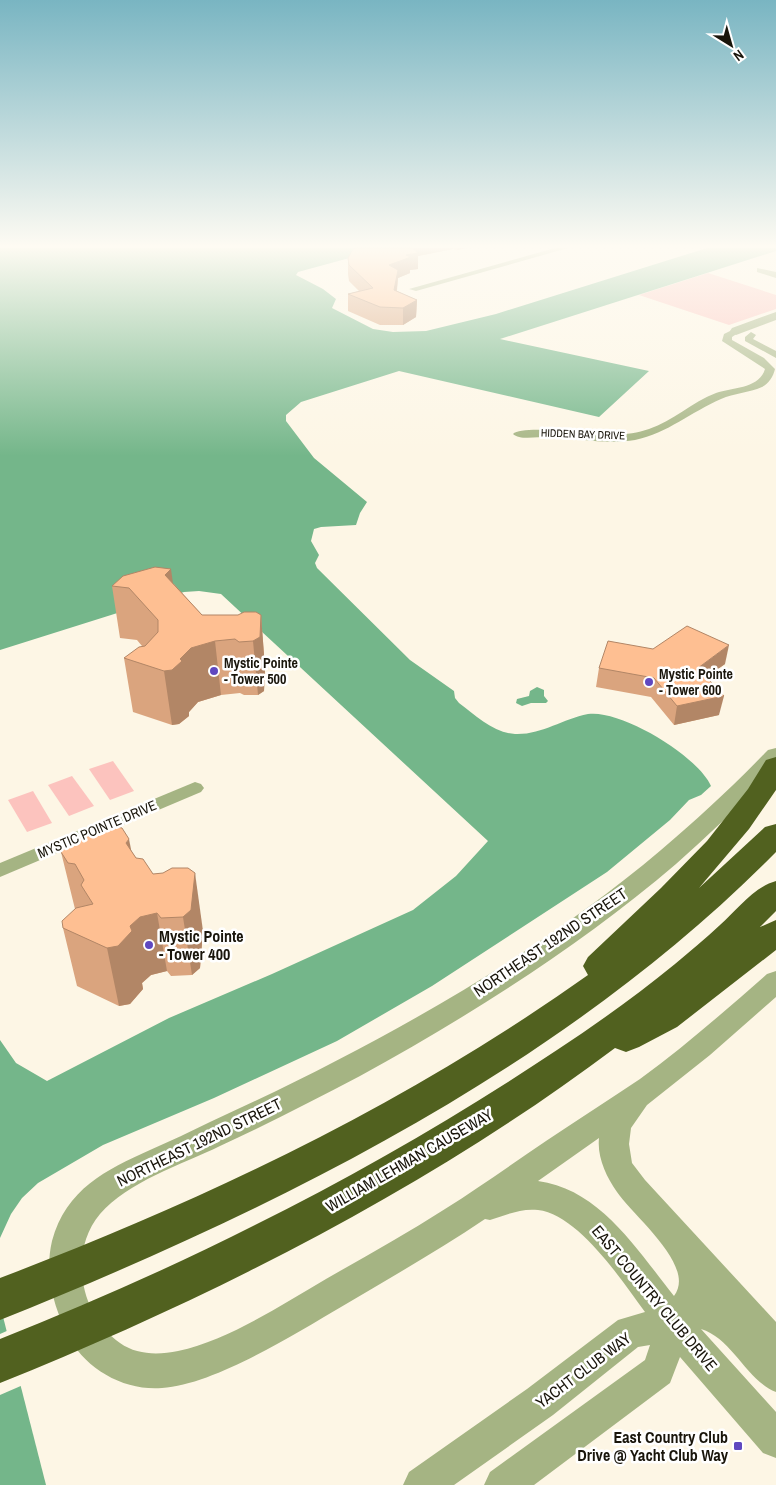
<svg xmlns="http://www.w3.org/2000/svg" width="776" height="1485" font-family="'Archivo Narrow',sans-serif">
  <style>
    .green { fill: #fcc3be }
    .water { fill: #74b68a }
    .pier { fill: #fdf6e5 }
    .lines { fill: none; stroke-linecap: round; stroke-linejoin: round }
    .minor { fill: #a5b483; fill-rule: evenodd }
    .tertiary { fill: #a5b483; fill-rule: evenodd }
    .motorway { fill: #51611f; fill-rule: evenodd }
    .wall { fill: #daa47e }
    .shaded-wall { fill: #b28666 }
    .building { fill: #febf92; stroke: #b28666 }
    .poi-dot { fill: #5f48c0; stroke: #fff; stroke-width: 2 }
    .labels { text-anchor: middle; stroke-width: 5; stroke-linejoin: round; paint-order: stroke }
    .far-street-label { font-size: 11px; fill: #19150b; stroke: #fff }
    .poi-label { font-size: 14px; font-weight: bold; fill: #19150b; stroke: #fff; text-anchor: start }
    .street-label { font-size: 14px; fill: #19150b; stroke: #fff }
    .near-poi-label { font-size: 16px; font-weight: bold; fill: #19150b; stroke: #fff; text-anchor: start }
    .near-street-label { font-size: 16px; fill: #19150b; stroke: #fff }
  </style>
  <rect width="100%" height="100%" fill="#fdf6e5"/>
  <g class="green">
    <polygon points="708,273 776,295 776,309 729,325 639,295"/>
    <polygon points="113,761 134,791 110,800 89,769"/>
    <polygon points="72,776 94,806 69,816 48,785"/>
    <polygon points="33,791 52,823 27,832 8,800"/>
  </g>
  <g class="water">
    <path d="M0 248H386L298 272 296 275 323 289 336 299 332 308 373 329 393 332 426 331 496 314 707 248H776V251L500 339 649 371 599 417 399 371 301 402 286 415V421L314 458 367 502 360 513 356 525 321 527 314 529 311 541 319 555 315 563 317 568 410 660 454 691 455 698 459 703C476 716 494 733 515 734 542 735 562 719 588 714 621 709 698 756 711 786L701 795 689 800 670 820 607 872 432 986 337 1041 214 1098 103 1145 38 1183 22 1198 11 1214 0 1238V1040L16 1063 47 1081 169 1018 272 974 413 910 456 876 488 841 221 594 199 591 184 592 0 650Z"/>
    <polygon points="537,687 544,690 544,696 548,701 546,703 531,703 522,706 516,703 517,699 529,696 530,691"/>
    <polygon points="0,1305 46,1485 0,1485"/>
  </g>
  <polygon class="pier" points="9,1330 23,1385 0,1395 0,1334"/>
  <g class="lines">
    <g class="minor">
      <polygon points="555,248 568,248 416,291 409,289"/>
      <polygon points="757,268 776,272 776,278 757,272"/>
      <path d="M736 328 741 331 732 337V340L764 358 775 369C773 377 769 383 762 387 749 393 734 393 721 399 691 412 668 433 635 440 607 445 578 438 551 437 541 436 520 441 513 434 523 424 597 435 615 435 626 434 638 433 649 429 673 421 692 402 716 393 733 387 759 389 765 369L722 341 724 334Z"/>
      <polygon points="751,332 756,335 753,339 776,351 776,358 745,341 745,337"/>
      <polygon points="195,782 201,784 204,788 201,792 0,877 0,863"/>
    </g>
    <g class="tertiary">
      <polygon points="776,312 776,320 736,335 730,331 732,328"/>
      <path d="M776 748V768C744 801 711 833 676 864 580 946 471 1015 360 1076 314 1100 268 1124 220 1146 183 1164 127 1182 100 1214 68 1252 80 1315 120 1343 137 1355 158 1355 178 1351 229 1340 281 1305 326 1279 366 1256 406 1234 445 1209 480 1187 512 1164 546 1141 577 1120 609 1100 640 1079 684 1047 726 1010 767 974L776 971V997L710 1055 647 1105 631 1128 629 1144 632 1163 645 1180 776 1322V1392C746 1380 733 1339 701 1329L776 1412V1458L763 1453 680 1357 670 1383 534 1485H484L490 1472 645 1360 650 1345 638 1347 553 1415 454 1485H403L409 1472 527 1389 618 1320 645 1312C623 1282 578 1214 538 1210 521 1208 506 1215 490 1220L485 1219C439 1250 390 1278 341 1307 295 1334 214 1385 162 1388 126 1391 88 1371 70 1339 54 1309 44 1275 52 1241 66 1189 106 1170 150 1150 170 1141 190 1132 210 1122 366 1051 530 961 661 850 699 818 734 785 768 750ZM599 1138C597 1157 606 1176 617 1192 633 1216 697 1266 674 1296 638 1251 600 1189 538 1181Z"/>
    </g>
    <g class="motorway">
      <path d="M776 757V790L749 829 699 888 765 827 776 824V852C564 1067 277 1209 0 1320V1278C206 1200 408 1103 588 975L583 966 588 957 661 888 707 841 748 789 766 760Z"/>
      <path d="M776 881V911L760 927 776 920V950L677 1027 639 1047 626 1052 615 1048C430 1187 214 1297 0 1383V1339C195 1262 383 1166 557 1050 598 1023 637 995 675 964 690 951 705 939 720 925 737 910 754 887 776 881Z"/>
    </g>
  </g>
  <g class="wall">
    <polygon points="355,248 467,248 457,250 453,249 418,256 418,269 410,270 410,273 398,278 397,291 417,300 416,317 403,325 380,325 348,311 348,294 359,291 349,281 348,274 348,258"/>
    <polygon points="174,584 202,615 261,615 265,668 264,691 258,695 244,695 240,693 221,695 198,702 189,712 189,716 179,724 172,725 133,712 124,658 142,646 137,640 120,638 112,586"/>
    <polygon points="725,664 706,677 719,715 674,725 651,697 596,687 599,668"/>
    <polygon points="131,851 136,858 153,874 203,931 200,968 192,975 171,976 167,971 151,975 142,983 143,989 130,1004 119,1006 77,986 63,928 75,909 61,852"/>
  </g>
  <g class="shaded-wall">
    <polygon points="414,248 453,248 453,249 418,256 418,269 410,270 410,273 398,278 397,287 394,307 389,265 406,255 414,254"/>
    <polygon points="457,248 467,248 457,250"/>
    <polygon points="417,300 416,317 403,325 403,308"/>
    <polygon points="171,569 178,620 165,575"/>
    <polygon points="261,615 265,668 264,691 258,695 253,641"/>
    <polygon points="215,641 221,695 198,702 189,712 189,716 179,724 172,725 164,671 180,659 191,648"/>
    <polygon points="729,645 725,664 694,686 698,668"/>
    <polygon points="724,696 719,715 674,725 677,706"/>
    <polygon points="129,839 140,896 126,843"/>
    <polygon points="195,873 203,931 200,968 192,975 183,917"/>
    <polygon points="157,913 167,971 151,975 142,983 143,989 130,1004 119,1006 107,948 130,926 140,917"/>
  </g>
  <g class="building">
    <polygon points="355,248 412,248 418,253 406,255 411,257 389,265 398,270 394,290 417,300 403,308 380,307 348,294 373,288 349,265 348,258 353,249"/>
    <polygon points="155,567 171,569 165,575 202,615 238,615 244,612 256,612 261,615 260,637 253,641 239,642 235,639 215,641 191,648 180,659 182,661 172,670 164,671 124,658 139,647 145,646 158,632 158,620 129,588 112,586 123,576"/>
    <polygon points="687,626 729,645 698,668 724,696 677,706 654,678 599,668 608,641 653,649"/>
    <polygon points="112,826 122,828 129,839 126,843 136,858 143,859 153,874 163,873 172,868 188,868 195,873 191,910 183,917 161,918 157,913 140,917 130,926 132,931 118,946 107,948 63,928 62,921 76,908 93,904 81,885 84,880 75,864 68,863 61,852 66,845"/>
  </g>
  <linearGradient id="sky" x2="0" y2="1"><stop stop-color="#79b5c2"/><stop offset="0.54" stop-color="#fefbf3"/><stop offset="1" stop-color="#fefbf3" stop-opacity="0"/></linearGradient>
  <rect width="776" height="456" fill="url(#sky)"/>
  <g class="poi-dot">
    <circle cx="214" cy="671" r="5"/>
    <circle cx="649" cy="682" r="5"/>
    <circle cx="149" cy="945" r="5"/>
    <rect x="733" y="1441" width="10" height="10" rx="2.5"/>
  </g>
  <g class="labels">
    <g class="far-street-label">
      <text transform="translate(583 434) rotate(2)" y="4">HIDDEN BAY DRIVE</text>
    </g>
    <g class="poi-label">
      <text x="224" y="668">Mystic Pointe<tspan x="224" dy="16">- Tower 500</tspan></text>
      <text x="659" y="679">Mystic Pointe<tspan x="659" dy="16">- Tower 600</tspan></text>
    </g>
    <g class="street-label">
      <text transform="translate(97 829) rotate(-23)" y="5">MYSTIC POINTE DRIVE</text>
    </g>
    <g class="near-poi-label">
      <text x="159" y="942">Mystic Pointe<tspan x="159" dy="18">- Tower 400</tspan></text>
      <text x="728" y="1443" text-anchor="end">East Country Club<tspan x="728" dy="18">Drive @ Yacht Club Way</tspan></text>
    </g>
    <g class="near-street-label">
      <text transform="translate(550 942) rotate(-34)" y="6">NORTHEAST 192ND STREET</text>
      <text transform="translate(199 1142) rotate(-26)" y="6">NORTHEAST 192ND STREET</text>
      <text transform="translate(409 1160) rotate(-30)" y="6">WILLIAM LEHMAN CAUSEWAY</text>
      <text transform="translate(655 1298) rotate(50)" y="6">EAST COUNTRY CLUB DRIVE</text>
      <text transform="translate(583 1370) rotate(-37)" y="6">YACHT CLUB WAY</text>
    </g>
  </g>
  <g transform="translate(731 45) rotate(143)" stroke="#ffffff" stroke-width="4" paint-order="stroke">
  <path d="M0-4L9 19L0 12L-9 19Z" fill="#19150b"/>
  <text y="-8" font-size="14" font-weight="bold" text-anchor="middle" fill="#19150b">N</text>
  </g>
</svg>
